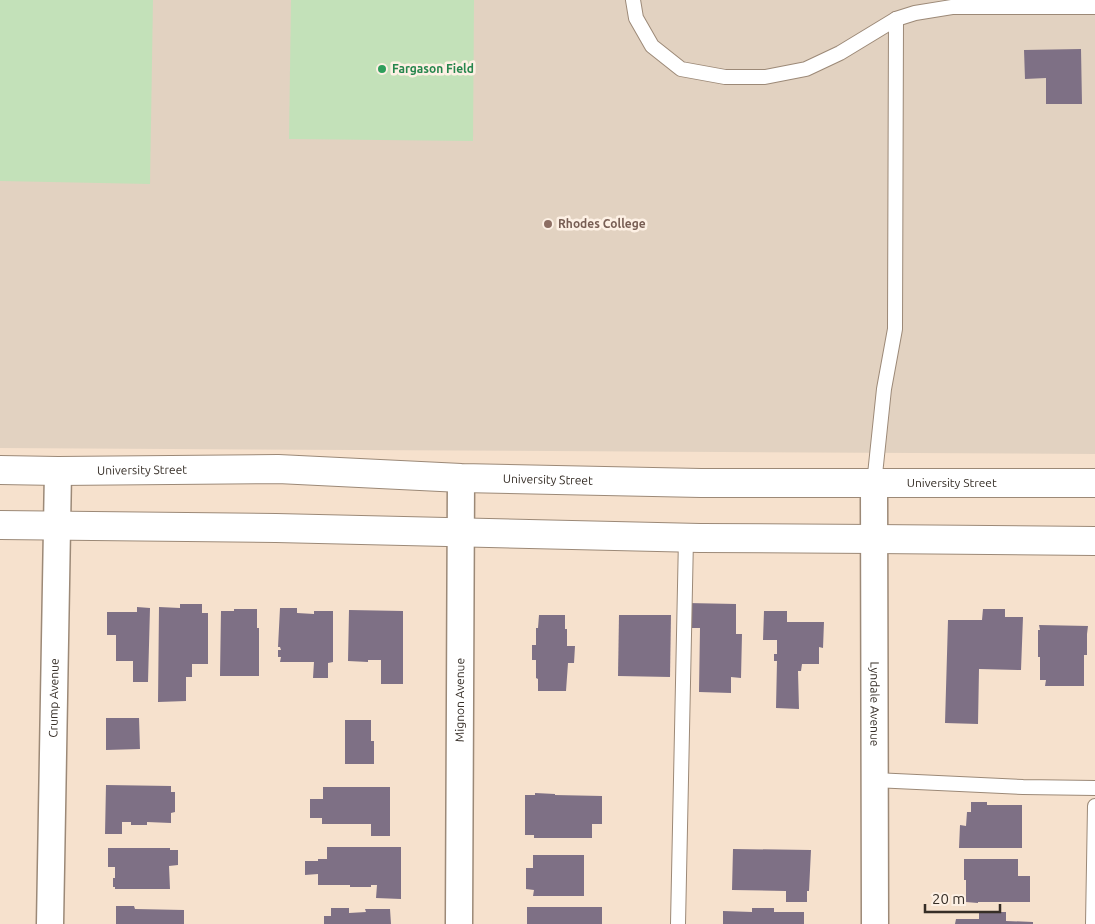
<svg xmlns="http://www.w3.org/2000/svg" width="1095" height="924" font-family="Ubuntu,sans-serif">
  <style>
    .education { fill: #e2d2c1 }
    .green { fill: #c3e1b9 }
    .building { fill: #7e7085 }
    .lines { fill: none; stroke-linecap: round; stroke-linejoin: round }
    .service-casing { stroke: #9c8977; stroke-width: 16 }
    .minor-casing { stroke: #9c8977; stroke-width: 29 }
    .secondary-casing { stroke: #9c8977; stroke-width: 30 }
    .service { stroke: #fff; stroke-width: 14 }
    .minor { stroke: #fff; stroke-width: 26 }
    .secondary { stroke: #fff; stroke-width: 28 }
    .leisure-dot { fill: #2e9e5b; stroke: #fdf0e4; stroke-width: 2 }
    .education-dot { fill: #8d6e63; stroke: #fdf0e4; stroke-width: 2 }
    .labels { text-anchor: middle; stroke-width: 5; stroke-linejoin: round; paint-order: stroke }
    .leisure-label { font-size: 12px; font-weight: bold; fill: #27864d; stroke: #fdf0e4; text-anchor: start }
    .education-label { font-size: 12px; font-weight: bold; fill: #785e54; stroke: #fdf0e4; text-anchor: start }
    .street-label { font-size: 12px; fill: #362e27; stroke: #fdf0e4 }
  </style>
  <rect width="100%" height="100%" fill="#f6e1cd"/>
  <polygon class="education" points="0,0 1095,0 1095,454 0,448"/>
  <g class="green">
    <polygon points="0,0 153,0 150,184 0,181"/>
    <polygon points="291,0 474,0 473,141 289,139"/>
  </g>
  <g class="building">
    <polygon points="1081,49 1082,104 1046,104 1046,78 1025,79 1024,50"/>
    <polygon points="687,603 736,604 736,634 742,634 741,678 731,677 731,693 699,692 700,628 687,628"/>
    <polygon points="180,604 202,604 202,613 208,613 208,664 192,664 192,677 186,677 186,701 158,702 159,607 180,608"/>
    <polygon points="137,607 150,608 148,682 133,682 133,661 116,661 116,635 107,635 107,612 137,612"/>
    <polygon points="280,608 297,608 297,613 314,614 314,611 333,611 333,662 328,663 328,678 313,678 314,662 280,662 281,657 278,657 278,650 281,650 280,647 278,647"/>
    <polygon points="234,609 257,609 257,628 259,628 259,676 220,676 221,611 234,611"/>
    <polygon points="983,609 1005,609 1005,617 1023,617 1021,670 979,669 978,724 945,723 948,620 982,620"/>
    <polygon points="349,610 403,611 403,684 381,684 381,660 368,660 368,662 348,661"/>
    <polygon points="764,611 787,611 787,622 824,622 823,648 819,647 819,664 802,664 801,671 798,671 799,709 776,708 777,661 774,661 774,654 777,654 777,640 763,640"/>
    <polygon points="539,615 565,615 565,629 567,629 567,646 575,646 574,663 568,663 566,691 538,691 538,679 536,678 536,660 532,660 532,645 536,645 536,628 538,628"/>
    <polygon points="619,615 671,615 670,677 618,676"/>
    <polygon points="1039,625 1088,626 1087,634 1087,655 1084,655 1084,686 1045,686 1046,680 1040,680 1040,657 1038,657 1038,630 1040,630"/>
    <polygon points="106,718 139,718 140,749 106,750"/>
    <polygon points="345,720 371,720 371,741 374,741 374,764 345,764"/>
    <polygon points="106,785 171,786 171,792 175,792 175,812 171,813 171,823 147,822 147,825 131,825 131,822 122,822 122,834 105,834"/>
    <polygon points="323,787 390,787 390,836 371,836 371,824 322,824 322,818 310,818 310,799 323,799"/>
    <polygon points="535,793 555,794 555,795 602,796 602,824 592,824 592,838 534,838 534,835 525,835 525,795 535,795"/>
    <polygon points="971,802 987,802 987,805 1022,805 1022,848 959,848 960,825 966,826 967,812 971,812"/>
    <polygon points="327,847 401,847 401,899 376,898 377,885 371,885 371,887 350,887 350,885 318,885 318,874 305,875 305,861 318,861 318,859 327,859"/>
    <polygon points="108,848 170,848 170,850 178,850 178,865 169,866 170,889 115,889 115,887 113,887 113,878 115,878 115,867 108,867"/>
    <polygon points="733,849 811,850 809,891 807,891 807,902 786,902 786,891 732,890"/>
    <polygon points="533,855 584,855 584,896 533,896 534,890 526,889 526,868 533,868"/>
    <polygon points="964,859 1018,859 1018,876 1030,876 1030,902 978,902 978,903 966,902 966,880 964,880"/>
    <polygon points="116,906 134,906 135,909 184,910 184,924 116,924"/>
    <rect x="527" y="907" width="75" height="17"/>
    <polygon points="331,908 349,908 349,913 366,912 365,909 390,909 391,924 324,924 324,916 331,916"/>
    <polygon points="752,908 774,908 774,912 804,912 804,924 723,924 723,911 752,912"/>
    <polygon points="979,912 1006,912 1006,921 1033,922 1033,924 955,924 956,919 979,919"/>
  </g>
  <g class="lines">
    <defs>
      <g id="service">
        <polyline points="633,0 636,18 652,46 681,69 725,77 765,77 806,69 840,53 896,19 915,13 952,7 1095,7"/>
        <polyline points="874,484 884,389 895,329 896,19"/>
        <polyline points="874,780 1023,787 1095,788"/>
        <polyline points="678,924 686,538"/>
        <polyline points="1093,924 1095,806"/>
      </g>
      <g id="minor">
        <path id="s1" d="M874 484 875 924"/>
        <path id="s2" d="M50 924 58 471"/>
        <path id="s3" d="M459 924 461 478"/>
      </g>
      <g id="secondary">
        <path id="s4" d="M0 470 58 471 278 469 461 478 701 483H1095"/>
        <polyline points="0,525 276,528 700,538 874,539 1095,541"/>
      </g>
    </defs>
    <use href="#service" class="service-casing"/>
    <use href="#minor" class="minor-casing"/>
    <use href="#secondary" class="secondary-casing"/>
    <use href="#service" class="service"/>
    <use href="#minor" class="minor"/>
    <use href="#secondary" class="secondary"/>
  </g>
  <circle class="leisure-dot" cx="382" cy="69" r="5"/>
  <circle class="education-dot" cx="548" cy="224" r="5"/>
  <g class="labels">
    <g class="leisure-label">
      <text x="392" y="73">Fargason Field</text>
    </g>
    <g class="education-label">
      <text x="558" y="228">Rhodes College</text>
    </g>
    <g class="street-label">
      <text dy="4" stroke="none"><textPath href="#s4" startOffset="142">University Street</textPath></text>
      <text dy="4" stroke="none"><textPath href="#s4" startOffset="548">University Street</textPath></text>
      <text dy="4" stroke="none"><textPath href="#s4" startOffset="952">University Street</textPath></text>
      <text dy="4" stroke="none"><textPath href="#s2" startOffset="226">Crump Avenue</textPath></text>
      <text dy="4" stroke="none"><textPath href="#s3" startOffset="224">Mignon Avenue</textPath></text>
      <text dy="4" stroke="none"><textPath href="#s1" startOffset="220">Lyndale Avenue</textPath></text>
    </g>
  </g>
  <path d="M925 904v8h75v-8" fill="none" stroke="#362e27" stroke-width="2.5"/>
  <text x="932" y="904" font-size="15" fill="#362e27" stroke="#fdf0e4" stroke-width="4" paint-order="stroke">20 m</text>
</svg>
